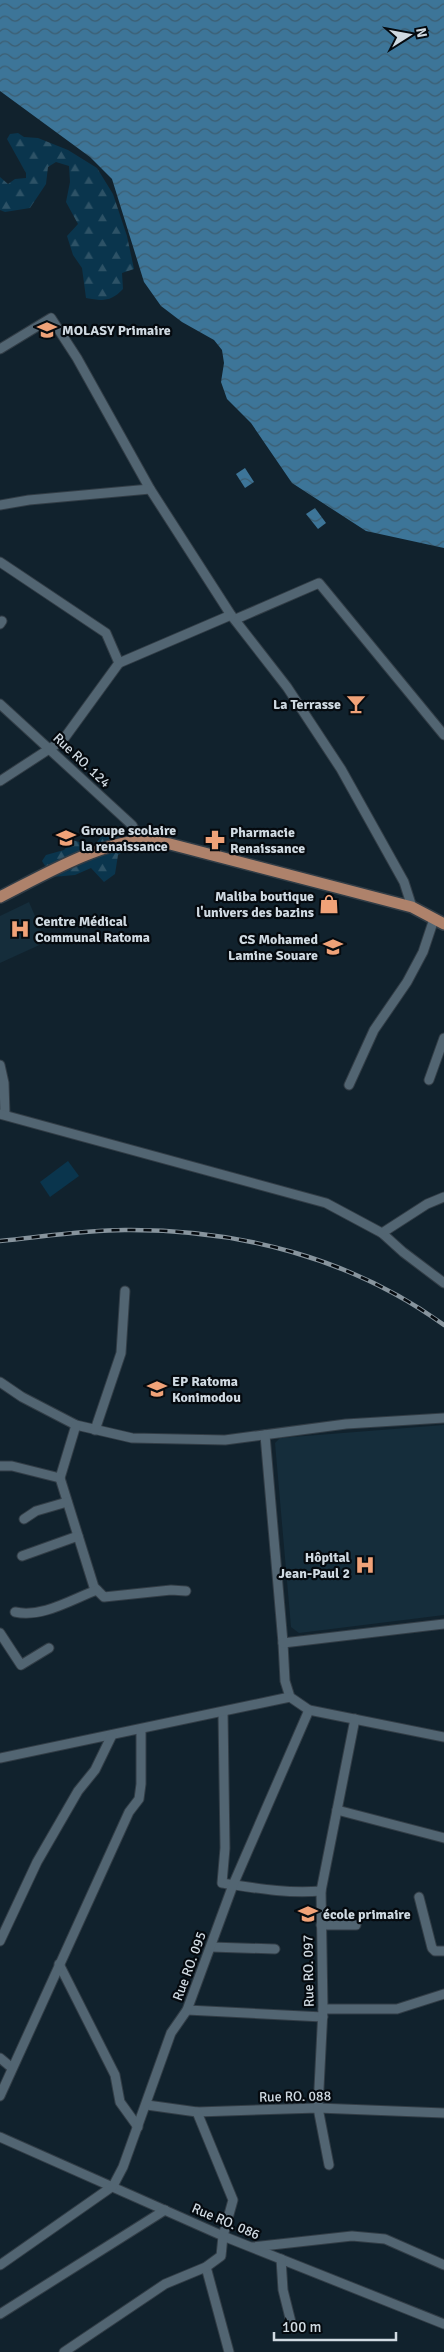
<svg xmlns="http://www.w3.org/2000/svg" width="444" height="2352" font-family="Signika,sans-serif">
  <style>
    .built { fill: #152d3b }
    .forest { fill: url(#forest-firs) }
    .pitch { fill: #0a354d }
    .water { fill: url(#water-waves) }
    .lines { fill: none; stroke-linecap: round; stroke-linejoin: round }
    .minor-casing { stroke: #323d46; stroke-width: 11 }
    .major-casing { stroke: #323d46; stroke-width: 14 }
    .minor { stroke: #526572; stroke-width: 9 }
    .major { stroke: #ae826b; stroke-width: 11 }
    .rail-casing { stroke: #87949d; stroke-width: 4.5 }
    .rail { stroke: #050a0f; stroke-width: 2.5; stroke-dasharray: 8; stroke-linecap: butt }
    .labels { text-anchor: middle; stroke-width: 4.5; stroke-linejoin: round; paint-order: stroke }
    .poi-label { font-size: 14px; font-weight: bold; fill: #d0dae2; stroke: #050a0f; text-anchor: start }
    .street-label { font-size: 14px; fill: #d0dae2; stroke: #050a0f }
  </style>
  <defs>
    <pattern id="forest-firs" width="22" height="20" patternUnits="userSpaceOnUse" patternTransform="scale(1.25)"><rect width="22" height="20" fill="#0a354d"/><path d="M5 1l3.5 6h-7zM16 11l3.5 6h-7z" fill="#2d5266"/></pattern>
    <pattern id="water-waves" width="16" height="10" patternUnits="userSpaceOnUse" patternTransform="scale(1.25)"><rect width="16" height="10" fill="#3d7598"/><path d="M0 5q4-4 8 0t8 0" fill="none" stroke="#3d5e72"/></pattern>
  </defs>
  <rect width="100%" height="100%" fill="#11222d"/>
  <g class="built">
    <polygon points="29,902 46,942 0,963 0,916"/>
    <polygon points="444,1425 444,1615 299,1633 291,1627 275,1443 280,1438"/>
  </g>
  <g class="forest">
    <path d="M18 133 24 137 38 138 68 150 97 168 113 194 127 236 134 269 122 273 123 289C111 302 102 301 86 298L82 268 73 255 67 236 78 224 66 202 70 182 69 166 56 162 48 167 46 184 30 208 5 212 0 210V177L8 184 15 179 26 178V173L7 139 10 134Z"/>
    <polygon points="111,830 125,839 126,849 118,855 115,874 104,882 91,868 75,875 52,877 42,861 46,855 64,850 72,840 94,846 103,834"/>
  </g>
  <polygon class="pitch" points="68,1161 79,1176 50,1197 40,1182"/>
  <g class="water">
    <polygon points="0,0 444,0 444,548 366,531 292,483 251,423 227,399 221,382 224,363 222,350 214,340 182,322 161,306 144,282 112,179 90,157 0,91"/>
    <polygon points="245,468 254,482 245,488 236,474"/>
    <polygon points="315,508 326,523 318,529 306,514"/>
  </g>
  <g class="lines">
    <defs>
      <g id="minor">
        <polyline points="0,349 51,318 77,358 150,489 231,615 287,687 341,769 404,882 412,907"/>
        <polyline points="0,505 29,500 150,489"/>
        <polyline points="0,562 106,633 119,663 63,740 0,781"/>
        <polyline points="236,619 319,583 444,735"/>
        <polyline points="0,624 2,621"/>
        <polyline points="119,663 231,615"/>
        <polyline points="0,704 132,825 141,841"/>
        <polyline points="0,1065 4,1083 5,1114"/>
        <polyline points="429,1080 444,1038"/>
        <polyline points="349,1085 374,1030 407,982 423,952 434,919"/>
        <polyline points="0,1114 326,1203 382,1233 403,1252 444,1283"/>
        <polyline points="382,1233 427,1204 444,1197"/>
        <polyline points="0,1382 22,1397 76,1425 132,1438 225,1440 346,1424 444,1418"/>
        <polyline points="76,1425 60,1478 94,1587 104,1597 171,1590 186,1591"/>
        <polyline points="95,1430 121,1353 125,1291"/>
        <polyline points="265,1435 283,1643 285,1681 290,1697 309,1710 444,1737"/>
        <polyline points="0,1466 12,1466 60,1478"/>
        <polyline points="24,1519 36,1511 67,1502"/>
        <polyline points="22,1556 78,1536"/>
        <path d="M15 1612C43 1618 72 1599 97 1590"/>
        <polyline points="0,1633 21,1665 49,1648"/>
        <polyline points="283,1643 444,1624"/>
        <path d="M223 1712 225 1848 222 1883C255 1888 287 1894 321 1891"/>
        <polyline points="0,1758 290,1697"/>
        <polyline points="337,1810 444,1838"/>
        <polyline points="419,1897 432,1948 435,1951 444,1951"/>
        <polyline points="321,1925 356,1925"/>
        <polyline points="0,1941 37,1862 78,1791 95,1770 112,1735"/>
        <polyline points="211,1947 275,1949"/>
        <polyline points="59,1964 115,2075 120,2102 138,2127"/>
        <polyline points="323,2009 397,2009 444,1994"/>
        <polyline points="187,2010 323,2017"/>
        <polyline points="0,2058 12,2068"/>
        <polyline points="0,2096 129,1812 139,1799 141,1784 141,1729"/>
        <polyline points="147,2105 197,2112 318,2108 444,2113"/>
        <polyline points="0,2137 223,2236 444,2324"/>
        <polyline points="329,2165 318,2108 323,2009 321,1891 355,1719"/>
        <polyline points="253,2247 352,2236 385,2239 444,2265"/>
        <polyline points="281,2259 283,2290 292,2326"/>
        <polyline points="0,2265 113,2186 123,2167 171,2033 187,2010 233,1885 309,1710"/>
        <polyline points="206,2267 229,2352"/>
        <polyline points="0,2314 165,2210"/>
        <polyline points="64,2352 165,2284 206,2267 221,2256 223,2236 233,2200 197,2112"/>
      </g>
      <path id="major" d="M0 897C36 879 103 840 143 841 152 841 161 843 170 844L412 907 444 924"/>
    </defs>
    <use href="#minor" class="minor-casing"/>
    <use href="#major" class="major-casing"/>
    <use href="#minor" class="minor"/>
    <use href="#major" class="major"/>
    <defs>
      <path id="rail" d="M0 1241C41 1237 84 1230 125 1230 239 1229 351 1258 444 1325"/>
    </defs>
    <use href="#rail" class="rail-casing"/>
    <use href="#rail" class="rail"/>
  </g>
  <defs>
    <symbol id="school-bare" viewBox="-9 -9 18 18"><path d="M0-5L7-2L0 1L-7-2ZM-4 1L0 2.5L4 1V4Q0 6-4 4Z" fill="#f0a278" stroke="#050a0f" stroke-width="2.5" paint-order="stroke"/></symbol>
    <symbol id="bar-bare" viewBox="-9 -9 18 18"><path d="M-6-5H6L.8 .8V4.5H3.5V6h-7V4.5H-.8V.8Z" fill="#f0a278" stroke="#050a0f" stroke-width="2.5" paint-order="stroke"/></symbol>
    <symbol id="pharmacy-bare" viewBox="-9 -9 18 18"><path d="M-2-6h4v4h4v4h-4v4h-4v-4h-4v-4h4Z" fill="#f0a278" stroke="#050a0f" stroke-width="2.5" paint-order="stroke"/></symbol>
    <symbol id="shop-bare" viewBox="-9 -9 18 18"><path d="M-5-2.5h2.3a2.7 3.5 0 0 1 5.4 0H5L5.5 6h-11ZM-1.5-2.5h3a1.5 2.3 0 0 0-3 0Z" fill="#f0a278" stroke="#050a0f" stroke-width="2.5" paint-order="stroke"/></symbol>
    <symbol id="hospital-bare" viewBox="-9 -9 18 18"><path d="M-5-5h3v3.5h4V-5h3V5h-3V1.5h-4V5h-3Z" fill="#f0a278" stroke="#050a0f" stroke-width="2.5" paint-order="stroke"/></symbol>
  </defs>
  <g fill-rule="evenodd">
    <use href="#school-bare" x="33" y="316" width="28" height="28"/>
    <use href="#bar-bare" x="342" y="690" width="28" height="28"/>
    <use href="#school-bare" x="52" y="824" width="28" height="28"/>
    <use href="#pharmacy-bare" x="201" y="826" width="28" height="28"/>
    <use href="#shop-bare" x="315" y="890" width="28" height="28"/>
    <use href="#hospital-bare" x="6" y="915" width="28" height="28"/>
    <use href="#school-bare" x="319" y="933" width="28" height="28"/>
    <use href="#school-bare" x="143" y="1375" width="28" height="28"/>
    <use href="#hospital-bare" x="351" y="1551" width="28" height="28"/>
    <use href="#school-bare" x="294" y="1900" width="28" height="28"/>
  </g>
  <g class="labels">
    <g class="poi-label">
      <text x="62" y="335">MOLASY Primaire</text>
      <text x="341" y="709" text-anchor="end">La Terrasse</text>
      <text x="81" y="835">Groupe scolaire<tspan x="81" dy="16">la renaissance</tspan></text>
      <text x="230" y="837">Pharmacie<tspan x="230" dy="16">Renaissance</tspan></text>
      <text x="314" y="901" text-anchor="end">Maliba boutique<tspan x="314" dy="16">l'univers des bazins</tspan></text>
      <text x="35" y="926">Centre Médical<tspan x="35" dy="16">Communal Ratoma</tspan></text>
      <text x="318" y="944" text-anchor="end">CS Mohamed<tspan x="318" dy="16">Lamine Souare</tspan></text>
      <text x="172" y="1386">EP Ratoma<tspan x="172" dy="16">Konimodou</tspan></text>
      <text x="350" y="1562" text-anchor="end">Hôpital<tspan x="350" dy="16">Jean-Paul 2</tspan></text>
      <text x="323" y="1919">école primaire</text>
    </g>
    <g class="street-label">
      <text transform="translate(82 760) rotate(43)" y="5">Rue RO. 124</text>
      <text transform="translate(189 1966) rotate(-70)" y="5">Rue RO. 095</text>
      <text transform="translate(308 1971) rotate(-91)" y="5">Rue RO. 097</text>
      <text transform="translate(295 2096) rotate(-1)" y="5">Rue RO. 088</text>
      <text transform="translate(226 2221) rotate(23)" y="5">Rue RO. 086</text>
    </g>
  </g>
  <g transform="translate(409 35) rotate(79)" stroke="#050a0f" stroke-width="4" paint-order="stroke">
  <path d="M0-4L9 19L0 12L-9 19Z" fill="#d0dae2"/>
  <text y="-8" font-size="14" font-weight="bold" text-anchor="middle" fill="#d0dae2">N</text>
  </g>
  <path d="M274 2332v8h122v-8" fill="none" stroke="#d0dae2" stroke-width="2.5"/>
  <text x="282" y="2332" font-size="15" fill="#d0dae2" stroke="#050a0f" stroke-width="4" paint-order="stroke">100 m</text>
</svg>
